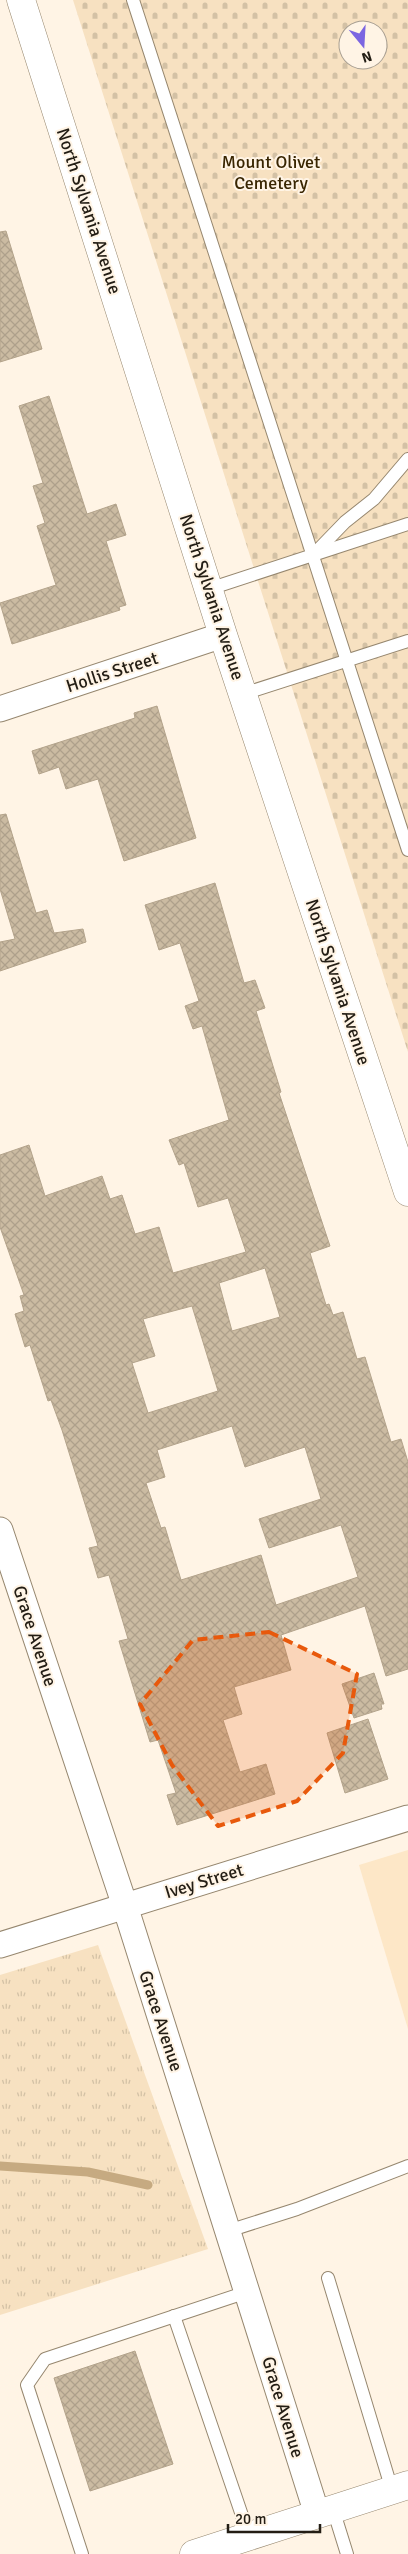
<svg xmlns="http://www.w3.org/2000/svg" width="408" height="2554" font-family="Signika,sans-serif">
  <style>
    .built { fill: #fde7c7 }
    .grass { fill: url(#grass-tufts) }
    .cemetery { fill: url(#cemetery-stones); fill-rule: evenodd }
    .lines { fill: none; stroke-linecap: round; stroke-linejoin: round }
    .stream { stroke: #c6aa81; stroke-width: 9 }
    .building { fill: url(#building-cross-hatch); stroke: #b3a38b; fill-rule: evenodd }
    .service-casing { stroke: #96876f; stroke-width: 14 }
    .minor-casing { stroke: #96876f; stroke-width: 27 }
    .secondary-casing { stroke: #96876f; stroke-width: 29 }
    .primary-casing { stroke: #96876f; stroke-width: 29 }
    .service { stroke: #fff; stroke-width: 12 }
    .minor { stroke: #fff; stroke-width: 25 }
    .secondary { stroke: #fff; stroke-width: 28 }
    .primary { stroke: #fff; stroke-width: 28 }
    .marked { fill: #e8590c; fill-opacity: 0.2; stroke: #e8590c; stroke-width: 4; stroke-dasharray: 10 6; stroke-linejoin: round }
    .labels { text-anchor: middle; stroke-width: 4; stroke-linejoin: round; paint-order: stroke }
    .park-label { font-size: 18px; fill: #392602; stroke: #fff4e5 }
    .street-label { font-size: 18px; fill: #231d14; stroke: #fff4e5 }
  </style>
  <defs>
    <pattern id="grass-tufts" width="24" height="20" patternUnits="userSpaceOnUse" patternTransform="scale(1.25)"><rect width="24" height="20" fill="#f7e1c1"/><path d="M3 7l-1-3M5 7V3M7 7l1-3M15 17l-1-3M17 17v-4M19 17l1-3" fill="none" stroke="#d3c1a5"/></pattern>
    <pattern id="cemetery-stones" width="16" height="16" patternUnits="userSpaceOnUse" patternTransform="scale(1.25)"><rect width="16" height="16" fill="#f7e1c1"/><path d="M2 7V4a2 2 0 0 1 4 0v3zM10 15v-3a2 2 0 0 1 4 0v3z" fill="#d3c1a5"/></pattern>
    <pattern id="building-cross-hatch" width="8" height="8" patternUnits="userSpaceOnUse" patternTransform="scale(1.25)"><rect width="8" height="8" fill="#cbbba2"/><path d="M0 0l8 8M0 8l8-8" fill="none" stroke="#aea08b"/></pattern>
  </defs>
  <rect width="100%" height="100%" fill="#fff4e5"/>
  <polygon class="built" points="408,1850 408,2029 359,1865"/>
  <polygon class="grass" points="98,1945 208,2249 0,2315 0,1975"/>
  <path class="cemetery" d="M73 0H408V1052ZM348 30H378V60H348Z"/>
  <g class="lines">
    <polyline class="stream" points="0,2166 88,2172 148,2185"/>
  </g>
  <g class="building">
    <polygon points="6,231 42,349 0,362 0,232"/>
    <polygon points="49,396 87,514 116,504 126,535 106,541 126,605 119,607 120,610 12,644 0,603 56,585 37,526 45,523 33,486 43,483 19,406"/>
    <polygon points="157,706 196,838 124,861 98,779 66,789 59,767 39,774 32,751 135,718 134,713"/>
    <polygon points="6,814 36,913 47,910 54,933 83,929 86,942 0,971 0,942 15,939 0,889 0,815"/>
    <path d="M215 883 244 983 255 980 265 1008 256 1011 281 1092 279 1093 330 1246 310 1253 326 1305 329 1304 333 1315 343 1312 357 1359 365 1357 391 1442 401 1439 408 1462V1669L386 1676 365 1606 281 1635 291 1670 234 1687 242 1714 223 1720 240 1772 266 1764 275 1794 177 1825 167 1795 176 1793 158 1740 150 1742 142 1716 119 1641 128 1639 109 1575 98 1578 89 1548 98 1546 62 1430 51 1400 48 1401 30 1345 25 1347 15 1314 24 1311 20 1296 24 1295 0 1227V1155L29 1145 45 1196 102 1176 110 1199 122 1195 135 1234 159 1227 173 1273 246 1252 228 1198 198 1207 184 1163 179 1165 169 1140 229 1120 202 1026 193 1029 185 1006 199 1001 180 943 159 950 145 905ZM265 1268 280 1317 232 1331 219 1283ZM192 1306 218 1391 148 1413 132 1363 155 1356 143 1319ZM232 1426 245 1467 305 1447 321 1499 259 1519 269 1548 341 1525 358 1577 276 1605 261 1555 181 1580 165 1527 161 1528 146 1483 165 1477 157 1450Z"/>
    <polygon points="374,1673 384,1704 381,1704 382,1709 354,1718 342,1684"/>
    <polygon points="368,1719 388,1779 345,1793 327,1733"/>
    <polygon points="135,2351 173,2464 90,2491 54,2378"/>
  </g>
  <g class="lines">
    <defs>
      <g id="service">
        <polyline points="133,0 408,850"/>
        <polyline points="315,553 345,522 374,499 408,459"/>
        <polyline points="209,589 408,524"/>
        <polyline points="243,694 408,641"/>
        <polyline points="228,2231 297,2209 408,2166"/>
        <polyline points="328,2278 392,2490"/>
        <polyline points="174,2316 249,2536"/>
        <polyline points="333,2509 347,2554"/>
        <polyline points="82,2554 27,2385 45,2359 247,2292"/>
      </g>
      <g id="minor">
        <polyline points="0,709 223,635"/>
        <polyline points="0,1530 125,1906 317,2514"/>
        <polyline points="0,1945 408,1818"/>
      </g>
      <polyline id="secondary" points="21,0 223,635 408,1192"/>
      <polyline id="primary" points="194,2554 408,2485"/>
    </defs>
    <use href="#service" class="service-casing"/>
    <use href="#minor" class="minor-casing"/>
    <use href="#secondary" class="secondary-casing"/>
    <use href="#primary" class="primary-casing"/>
    <use href="#service" class="service"/>
    <use href="#minor" class="minor"/>
    <use href="#secondary" class="secondary"/>
    <use href="#primary" class="primary"/>
  </g>
  <path class="marked" d="M269 1632 357 1674 343 1753 297 1801 218 1826 172 1765 140 1704 193 1640Z"/>
  <g class="labels">
    <g class="park-label">
      <text x="271" y="168">Mount Olivet<tspan x="271" dy="21">Cemetery</tspan></text>
    </g>
    <g class="street-label">
      <text transform="translate(89 211) rotate(72)" y="6">North Sylvania Avenue</text>
      <text transform="translate(212 597) rotate(72)" y="6">North Sylvania Avenue</text>
      <text transform="translate(112 672) rotate(-18)" y="6">Hollis Street</text>
      <text transform="translate(338 982) rotate(72)" y="6">North Sylvania Avenue</text>
      <text transform="translate(35 1636) rotate(72)" y="6">Grace Avenue</text>
      <text transform="translate(204 1881) rotate(-17)" y="6">Ivey Street</text>
      <text transform="translate(161 2021) rotate(72)" y="6">Grace Avenue</text>
      <text transform="translate(283 2407) rotate(73)" y="6">Grace Avenue</text>
    </g>
  </g>
  <g transform="translate(363 45) rotate(162)"><circle r="24" fill="#fff4e5" stroke="#a79e91"/>
  <path d="M0-4L9 19L0 12L-9 19Z" fill="#7b65e1"/>
  <text y="-8" font-size="14" font-weight="bold" text-anchor="middle" fill="#231d14">N</text>
  </g>
  <path d="M228 2524v8h92v-8" fill="none" stroke="#231d14" stroke-width="2.5"/>
  <text x="235" y="2524" font-size="15" fill="#231d14" stroke="#fff4e5" stroke-width="4" paint-order="stroke">20 m</text>
</svg>
